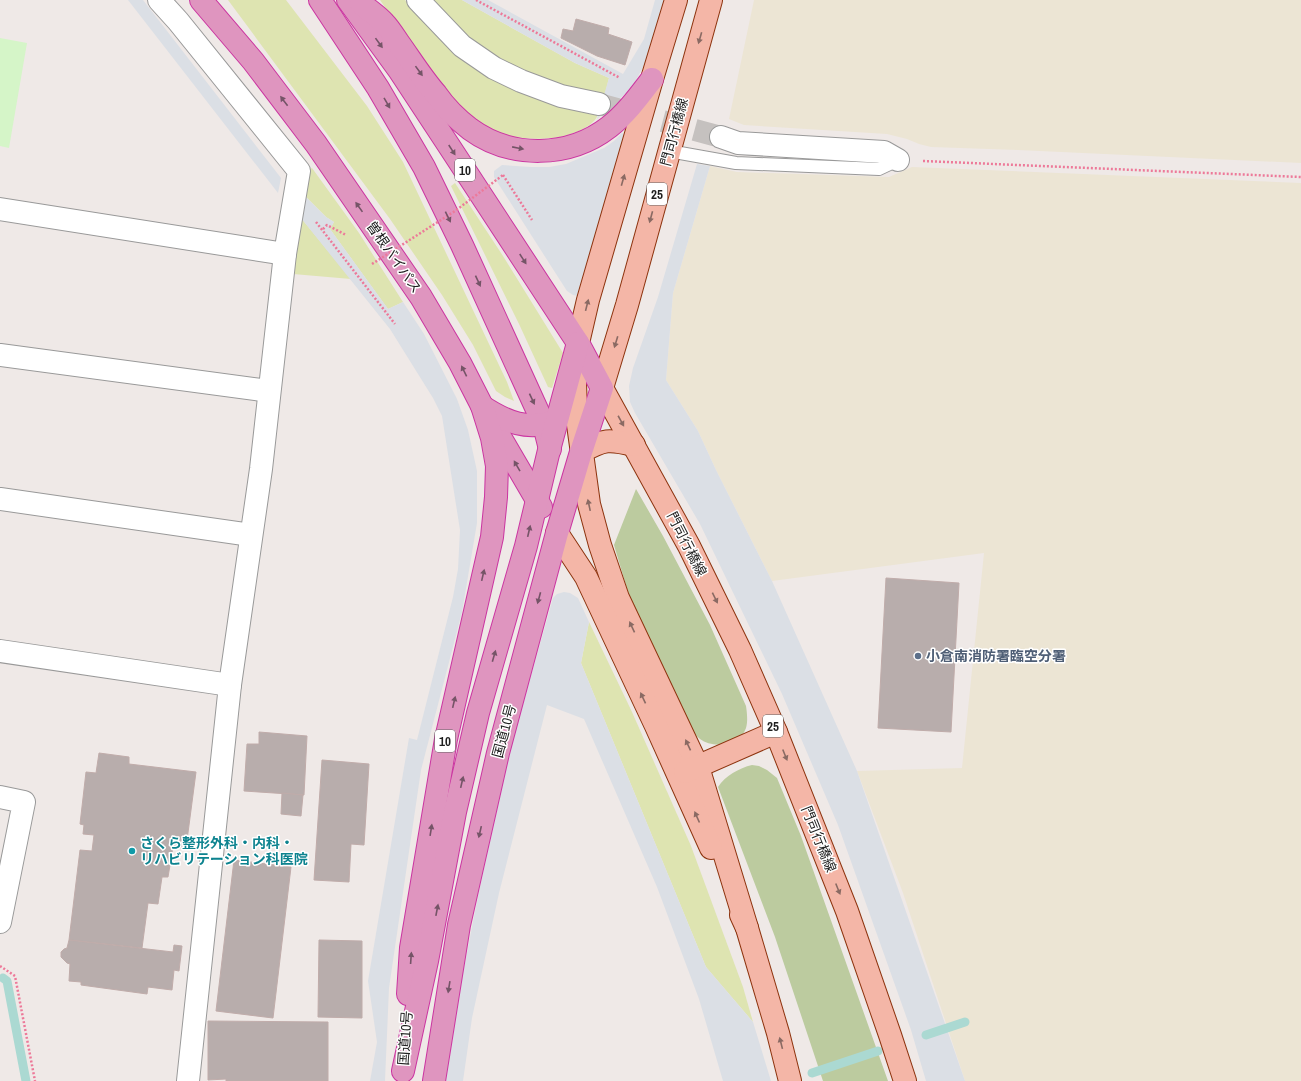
<svg xmlns="http://www.w3.org/2000/svg" width="1301" height="1081" font-family="'Archivo Narrow','Noto Sans JP',sans-serif">
  <style>
    .farmland { fill: #ece5d4 }
    .grass { fill: #dee4b1 }
    .forest { fill: #bccb9f }
    .park { fill: #d5f5c8 }
    .plaza { fill: #dbdfe5 }
    .lines { fill: none; stroke-linecap: round; stroke-linejoin: round }
    .stream { stroke: #abd9d2; stroke-width: 9 }
    .building { fill: #b8adac; stroke: #c0acaa }
    .street-tunnel { stroke: #c5c1bf; stroke-width: 22; stroke-dasharray: 22 11; stroke-linecap: butt }
    .lane-casing { stroke: #999; stroke-width: 14 }
    .street-casing { stroke: #999; stroke-width: 24 }
    .primary-casing { stroke: #8d330e; stroke-width: 24 }
    .highway-casing { stroke: #cb35a1; stroke-width: 24 }
    .path { stroke: #ed7999; stroke-width: 2.5; stroke-dasharray: 2 2; stroke-linecap: butt }
    .lane { stroke: #fff; stroke-width: 12 }
    .street { stroke: #fff; stroke-width: 22 }
    .primary { stroke: #f4b6a7; stroke-width: 22 }
    .highway { stroke: #df95bf; stroke-width: 22 }
    .path-bridge { stroke: #ed7999; stroke-width: 2.5; stroke-dasharray: 2 2; stroke-linecap: butt }
    .oneway { fill: #8a6a63 }
    .oneway2 { fill: #755467 }
    .service-dot { fill: #5c6f8a; stroke: #fff; stroke-width: 1.5 }
    .culture-dot { fill: #0f9aa8; stroke: #fff; stroke-width: 1.5 }
    .labels { text-anchor: middle; stroke-width: 3; stroke-linejoin: round; paint-order: stroke }
    .shield { fill: #fff; stroke: #626262; stroke-width: 1 }
    .shield-label { font-size: 13px; font-weight: bold; fill: #1f1f1f }
    .street-label { font-size: 14px; fill: #1f1f1f; stroke: #fff }
    .service-label { font-size: 14px; font-weight: bold; fill: #4e5e75; stroke: #fff; text-anchor: start }
    .culture-label { font-size: 14px; font-weight: bold; fill: #0d838f; stroke: #fff; text-anchor: start }
  </style>
  <rect width="100%" height="100%" fill="#efe9e7"/>
  <g class="farmland">
    <polygon points="754,0 1301,0 1301,163 1018,150 931,147 919,144 907,139 887,134 744,125 729,119"/>
    <polygon points="710,166 737,172 889,177 912,167 1301,183 1301,1081 965,1081 903,893 857,771 962,768 984,553 772,581 716,470 698,431 666,380 673,293"/>
  </g>
  <g class="grass">
    <polygon points="228,0 286,0 367,106 403,162 507,382 514,401 505,397 496,391 473,345 442,295 390,219"/>
    <path d="M380 0H405L428 26 598 114C595 126 575 133 564 136 543 141 508 139 490 129 446 104 409 41 380 0Z"/>
    <polygon points="432,0 462,0 575,63 609,78 604,98 520,72 467,37"/>
    <polygon points="312,168 359,233 403,302 388,309 330,229 334,222 326,217 304,195 307,171"/>
    <polygon points="455,183 503,256 563,353 552,388 548,387 519,324 451,186"/>
    <polygon points="301,218 351,279 293,274"/>
    <polygon points="589,622 632,712 691,846 743,987 753,1022 706,967 581,663"/>
  </g>
  <g class="forest">
    <path d="M636 489 663 536 710 625 746 706C747 713 748 721 746 728 740 746 713 749 700 739 696 736 693 731 690 727L628 592 614 545Z"/>
    <path d="M752 765 759 766 767 770 777 778 801 836 888 1081H823L775 937 718 787C725 776 739 768 752 765Z"/>
  </g>
  <polygon class="park" points="0,38 27,43 9,148 0,146"/>
  <g class="plaza">
    <polygon points="128,0 143,0 281,178 278,193"/>
    <polygon points="462,0 488,0 623,74 644,39 655,0 667,0 656,42 642,69 635,82 626,93 597,119 609,78 575,63"/>
    <polygon points="622,133 627,136 582,292 578,296 573,295 567,291 494,177 494,171 502,165 531,167 549,167 566,164 604,148 614,141"/>
    <polygon points="697,164 710,166 673,293 666,380 698,431 716,470 772,581 857,771 965,1081 926,1081 911,1030 838,825 782,694 700,524 635,413 630,402 629,386 633,368 658,297"/>
    <polygon points="304,195 326,217 334,222 330,229 388,309 403,302 424,334 457,399 468,430 477,471 477,523 462,612 421,770 389,988 385,1081 370,1081 377,1042 368,981 409,738 417,740 453,597 458,569 460,530 442,416 433,398 390,329 301,218"/>
    <polygon points="564,592 570,593 578,598 589,622 581,663 706,967 753,1022 771,1081 723,1081 699,999 657,887 584,719 547,705 499,893 472,1018 463,1081 446,1081 463,973 478,896 512,743 553,598 557,594"/>
  </g>
  <g class="lines">
    <g class="stream">
      <polyline points="3,978 7,981 26,1081"/>
      <polyline points="926,1035 965,1022"/>
      <polyline points="812,1073 878,1051"/>
    </g>
  </g>
  <g class="building">
    <polygon points="576,19 609,28 608,34 632,42 625,65 597,56 561,38 563,29 573,31"/>
    <polygon points="886,578 959,583 951,732 878,728"/>
    <polygon points="259,732 307,736 304,795 244,791 247,744 259,744"/>
    <polygon points="99,753 129,757 129,764 196,772 186,848 173,847 168,877 162,877 158,904 148,903 142,948 69,940 80,850 92,851 94,835 83,834 84,825 80,824 86,772 96,773"/>
    <polygon points="322,760 369,764 364,845 351,844 349,882 314,880"/>
    <polygon points="282,793 303,795 301,816 281,814"/>
    <polygon points="234,860 291,867 273,1018 216,1011"/>
    <polygon points="69,940 173,952 174,945 182,946 179,971 174,970 172,990 148,987 147,994 81,985 81,982 69,981 70,964 67,963 61,957 61,952 64,949 67,948"/>
    <polygon points="319,940 362,941 362,1018 318,1017"/>
    <polygon points="208,1021 328,1022 328,1081 226,1081 226,1079 208,1080"/>
  </g>
  <g class="lines">
    <polyline class="street-tunnel" points="599,104 721,137"/>
    <defs>
      <polyline id="lane" points="669,151 736,163 879,169 898,160"/>
      <g id="street">
        <polyline points="159,0 178,21 299,171 285,254 261,469 230,685 188,1081"/>
        <polyline points="418,0 462,46 494,68 521,81 561,96 599,104"/>
        <polyline points="721,137 738,143 884,152 898,160"/>
        <polyline points="0,209 285,254"/>
        <polyline points="0,355 269,391"/>
        <polyline points="0,499 251,535"/>
        <polyline points="0,651 230,685"/>
        <polyline points="0,797 24,802 0,922"/>
      </g>
      <g id="primary">
        <polyline points="676,0 652,79 588,300 578,343 575,383 576,410 589,504 600,545 618,598 698,767 747,928"/>
        <polyline points="711,0 627,305 602,388 689,546 740,650 776,732 847,911 890,1035 905,1081"/>
        <path d="M581 452C604 439 609 439 634 445"/>
        <polyline points="557,533 586,577 656,726 711,848"/>
        <polyline points="685,772 776,732"/>
        <polyline points="741,915 747,928 778,1033 790,1081"/>
      </g>
      <g id="highway">
        <polyline points="201,0 253,61 316,144 421,297 460,363 482,406 541,507"/>
        <polyline points="320,0 378,88 424,167 462,245 544,425 550,449"/>
        <polyline points="348,0 399,70 451,149 578,343 602,388 581,452 557,533 498,753 459,925 434,1081"/>
        <path d="M361 3C368 10 377 15 384 23 389 28 394 36 398 42 411 60 422 78 436 94 445 107 457 119 470 129 511 159 569 158 609 127 626 114 639 96 652 79"/>
        <path d="M483 407C506 422 528 431 555 421"/>
        <polyline points="408,994 411,948 446,739 492,537 496,497 497,466 492,438 482,406"/>
        <polyline points="403,1071 427,961 455,812 478,713 526,546 550,446 578,343"/>
      </g>
    </defs>
    <use href="#lane" class="lane-casing"/>
    <use href="#street" class="street-casing"/>
    <use href="#primary" class="primary-casing"/>
    <use href="#highway" class="highway-casing"/>
    <g class="path">
      <polyline points="476,0 620,78"/>
      <polyline points="923,161 1301,177"/>
      <polyline points="503,175 532,220"/>
      <polyline points="316,222 395,324"/>
      <polyline points="323,229 327,225 346,235"/>
      <polyline points="0,966 15,976 35,1081"/>
    </g>
    <use href="#lane" class="lane"/>
    <use href="#street" class="street"/>
    <use href="#primary" class="primary"/>
    <use href="#highway" class="highway"/>
    <polyline class="path-bridge" points="372,264 455,211 503,175"/>
  </g>
  <defs><path id="oneway-solid" d="M-6-.8H1V-3.2L6.5 0L1 3.2V.8H-6Z"/></defs>
  <g class="oneway">
    <use href="#oneway-solid" transform="translate(700 38) rotate(106)"/>
    <use href="#oneway-solid" transform="translate(623 180) rotate(-74)"/>
    <use href="#oneway-solid" transform="translate(651 217) rotate(105)"/>
    <use href="#oneway-solid" transform="translate(587 305) rotate(-76)"/>
    <use href="#oneway-solid" transform="translate(616 342) rotate(107)"/>
    <use href="#oneway-solid" transform="translate(621 421) rotate(61)"/>
    <use href="#oneway-solid" transform="translate(589 505) rotate(-102)"/>
    <use href="#oneway-solid" transform="translate(715 598) rotate(64)"/>
    <use href="#oneway-solid" transform="translate(632 627) rotate(-115)"/>
    <use href="#oneway-solid" transform="translate(643 698) rotate(-115)"/>
    <use href="#oneway-solid" transform="translate(688 745) rotate(-115)"/>
    <use href="#oneway-solid" transform="translate(785 755) rotate(68)"/>
    <use href="#oneway-solid" transform="translate(697 817) rotate(-114)"/>
    <use href="#oneway-solid" transform="translate(838 889) rotate(68)"/>
    <use href="#oneway-solid" transform="translate(781 1043) rotate(-104)"/>
  </g>
  <g class="oneway2">
    <use href="#oneway-solid" transform="translate(379 43) rotate(54)"/>
    <use href="#oneway-solid" transform="translate(419 71) rotate(54)"/>
    <use href="#oneway-solid" transform="translate(284 101) rotate(-127)"/>
    <use href="#oneway-solid" transform="translate(387 103) rotate(60)"/>
    <use href="#oneway-solid" transform="translate(518 148) rotate(11)"/>
    <use href="#oneway-solid" transform="translate(452 150) rotate(57)"/>
    <use href="#oneway-solid" transform="translate(359 207) rotate(-125)"/>
    <use href="#oneway-solid" transform="translate(448 217) rotate(64)"/>
    <use href="#oneway-solid" transform="translate(523 259) rotate(57)"/>
    <use href="#oneway-solid" transform="translate(478 281) rotate(65)"/>
    <use href="#oneway-solid" transform="translate(464 371) rotate(-116)"/>
    <use href="#oneway-solid" transform="translate(532 399) rotate(65)"/>
    <use href="#oneway-solid" transform="translate(517 466) rotate(-120)"/>
    <use href="#oneway-solid" transform="translate(529 531) rotate(-77)"/>
    <use href="#oneway-solid" transform="translate(483 575) rotate(-77)"/>
    <use href="#oneway-solid" transform="translate(539 598) rotate(105)"/>
    <use href="#oneway-solid" transform="translate(494 656) rotate(-74)"/>
    <use href="#oneway-solid" transform="translate(454 702) rotate(-77)"/>
    <use href="#oneway-solid" transform="translate(462 782) rotate(-77)"/>
    <use href="#oneway-solid" transform="translate(431 830) rotate(-81)"/>
    <use href="#oneway-solid" transform="translate(480 832) rotate(103)"/>
    <use href="#oneway-solid" transform="translate(437 910) rotate(-79)"/>
    <use href="#oneway-solid" transform="translate(411 958) rotate(-86)"/>
    <use href="#oneway-solid" transform="translate(449 987) rotate(99)"/>
  </g>
  <circle class="service-dot" cx="918" cy="656" r="4"/>
  <circle class="culture-dot" cx="132" cy="851" r="4"/>
  <g class="labels">
    <g class="shield">
      <rect x="455" y="159" width="20" height="22" rx="3"/>
      <rect x="647" y="183" width="20" height="22" rx="3"/>
      <rect x="763" y="715" width="20" height="22" rx="3"/>
      <rect x="435" y="730" width="20" height="22" rx="3"/>
    </g>
    <g class="shield-label">
      <text x="465" y="175">10</text>
      <text x="657" y="199">25</text>
      <text x="773" y="731">25</text>
      <text x="445" y="746">10</text>
    </g>
    <g class="street-label">
      <text transform="translate(674 132) rotate(-75)" y="5">門司行橋線</text>
      <text transform="translate(394 257) rotate(55)" y="5">曽根バイパス</text>
      <text transform="translate(687 544) rotate(63)" y="5">門司行橋線</text>
      <text transform="translate(504 731) rotate(-75)" y="5">国道10号</text>
      <text transform="translate(819 839) rotate(68)" y="5">門司行橋線</text>
      <text transform="translate(405 1038) rotate(-86)" y="5">国道10号</text>
    </g>
    <g class="service-label">
      <text x="926" y="661">小倉南消防署臨空分署</text>
    </g>
    <g class="culture-label">
      <text x="140" y="848">さくら整形外科・内科・<tspan x="140" dy="16">リハビリテーション科医院</tspan></text>
    </g>
  </g>
</svg>
